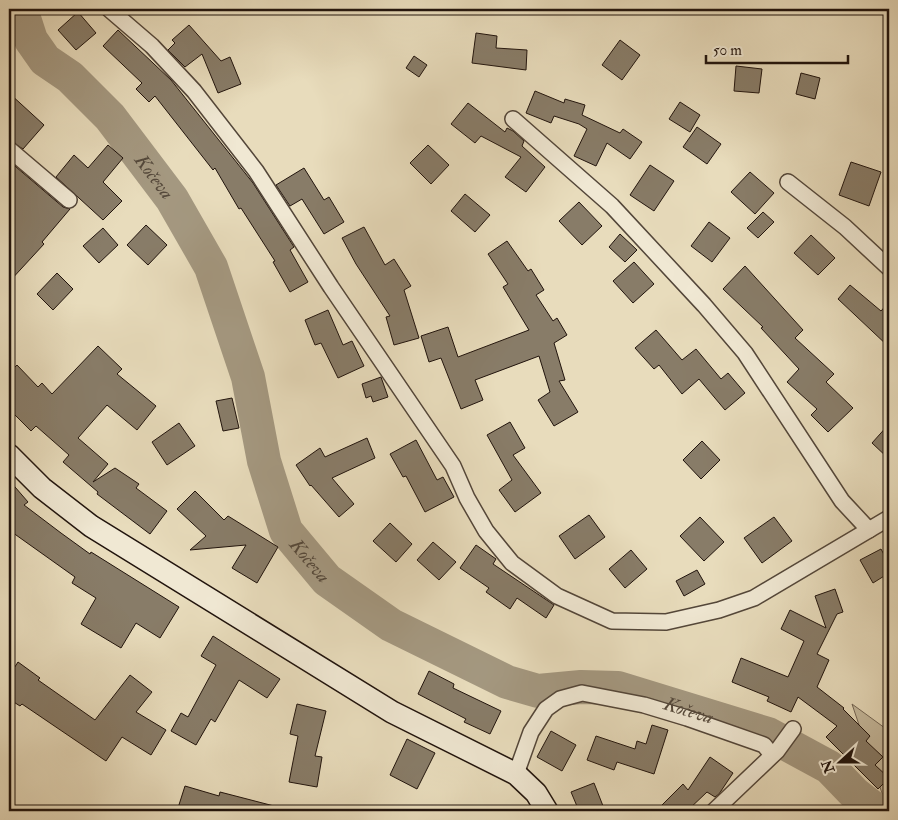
<svg xmlns="http://www.w3.org/2000/svg" width="898" height="820" font-family="'IM FELL Double Pica',serif">
  <style>
    .green { fill: #c6ba9e; stroke: #746756 }
    .lines { fill: none; stroke-linecap: round; stroke-linejoin: round }
    .river { stroke: #a49880; stroke-width: 34 }
    .building { fill: #887c68; stroke: #21140d }
    .street-casing { stroke: #534639; stroke-width: 18 }
    .secondary-casing { stroke: #21140d; stroke-width: 24 }
    .street { stroke: #f0e8d3; stroke-width: 15 }
    .secondary { stroke: #f0e8d3; stroke-width: 21 }
    .labels { text-anchor: middle; stroke-width: 5; stroke-linejoin: round; paint-order: stroke }
    .water-label { font-size: 19px; font-style: italic; fill: #55493b; stroke: #f0e8d3 }
  </style>
  <rect width="100%" height="100%" fill="#e8dcbc"/>
  <filter id="stains"><feTurbulence type="fractalNoise" baseFrequency=".004" numOctaves="4"/><feColorMatrix values="0 0 0 0 .2 0 0 0 0 .09 0 0 0 0 .02 0 0 0 .5 -.17"/></filter>
  <radialGradient id="worn" r=".72"><stop offset=".6" stop-color="#630" stop-opacity="0"/><stop offset="1" stop-color="#630" stop-opacity=".3"/></radialGradient>
  <polygon class="green" points="852,704 889,731 889,811 888,811"/>
  <g class="lines">
    <path class="river" id="s1" d="M21 9 31 40 45 60 70 77 110 117 172 199 211 267 248 377 264 461 286 531 327 580 391 625 507 682 538 691 581 687 618 688 768 734 829 767 855 794 877 811"/>
  </g>
  <g class="building">
    <polygon points="78,12 96,33 76,50 58,30"/>
    <polygon points="189,25 221,61 230,57 241,84 218,93 202,54 185,67 168,50 175,43 172,40"/>
    <polygon points="118,30 171,80 253,183 294,247 290,250 308,282 290,292 273,262 275,261 241,208 239,209 215,168 213,170 155,96 149,102 136,89 142,83 103,46"/>
    <polygon points="476,33 497,36 496,48 527,50 526,70 472,63"/>
    <polygon points="620,40 640,55 622,80 602,65"/>
    <polygon points="414,56 427,65 419,77 406,68"/>
    <polygon points="736,66 762,69 759,93 734,91"/>
    <polygon points="801,73 820,78 815,99 796,94"/>
    <polygon points="535,91 564,103 565,99 585,105 582,115 620,133 623,129 642,142 630,159 607,143 596,166 574,156 587,129 579,124 554,116 551,123 526,113"/>
    <polygon points="9,93 44,125 23,149 9,140"/>
    <polygon points="680,102 700,115 690,132 669,119"/>
    <polygon points="468,103 505,132 507,128 513,131 524,141 522,146 545,167 526,192 505,177 521,157 481,136 475,143 451,124"/>
    <polygon points="697,127 721,144 707,164 683,147"/>
    <polygon points="108,145 123,158 103,182 122,201 103,220 56,177 74,155 88,168"/>
    <polygon points="428,145 449,165 431,184 410,163"/>
    <polygon points="9,161 63,207 70,209 42,242 44,244 9,282"/>
    <polygon points="851,162 881,172 869,206 839,195"/>
    <polygon points="650,165 674,181 654,211 630,195"/>
    <polygon points="304,168 324,200 329,197 344,222 324,234 302,199 290,206 276,185"/>
    <polygon points="750,172 774,193 755,214 731,192"/>
    <polygon points="465,194 490,215 475,232 451,211"/>
    <polygon points="579,202 602,226 582,245 559,221"/>
    <polygon points="763,212 774,222 758,238 747,228"/>
    <polygon points="709,222 730,238 712,262 691,246"/>
    <polygon points="146,225 167,245 148,265 127,245"/>
    <polygon points="364,227 385,265 394,259 411,286 404,290 419,338 394,345 386,317 390,316 356,264 342,238"/>
    <polygon points="103,228 118,245 99,263 83,246"/>
    <polygon points="620,234 637,250 625,262 609,247"/>
    <polygon points="811,235 835,258 818,275 794,253"/>
    <polygon points="507,241 528,271 531,269 544,290 536,295 553,321 557,318 567,335 554,343 565,380 559,381 578,412 554,426 538,400 550,392 539,356 475,380 483,400 461,409 441,358 429,362 421,336 448,327 458,357 529,330 503,287 508,284 488,254"/>
    <polygon points="634,262 654,284 633,303 613,281"/>
    <polygon points="745,266 803,330 795,338 834,374 826,382 853,408 828,432 811,415 817,409 787,382 799,369 761,328 763,327 723,289"/>
    <polygon points="57,273 73,289 53,310 37,294"/>
    <polygon points="850,285 881,311 889,302 889,347 838,299"/>
    <polygon points="328,310 343,345 352,341 364,366 338,378 321,343 315,345 305,320"/>
    <polygon points="656,330 682,360 696,349 721,379 728,373 745,393 725,410 699,379 682,394 659,365 654,369 635,348"/>
    <polygon points="98,346 122,369 117,374 156,406 137,430 107,405 78,438 108,464 93,482 115,468 139,484 136,488 167,511 150,534 97,494 98,492 63,462 69,455 36,426 31,431 9,409 9,373 17,365 38,387 42,383 52,394"/>
    <polygon points="381,377 388,397 373,402 371,396 366,398 362,384"/>
    <polygon points="232,398 239,428 223,431 216,401"/>
    <polygon points="510,422 525,448 513,455 541,493 515,512 499,490 512,480 487,435"/>
    <polygon points="179,423 195,446 167,465 152,442"/>
    <polygon points="889,424 889,459 872,443"/>
    <polygon points="367,438 375,458 332,478 354,504 339,517 311,485 310,486 296,465 320,448 325,457"/>
    <polygon points="416,440 437,480 443,477 454,497 425,512 406,476 403,477 390,454"/>
    <polygon points="702,441 720,460 701,479 683,460"/>
    <polygon points="9,480 28,502 24,505 61,533 90,554 91,552 179,607 160,638 136,623 121,648 81,624 96,598 72,583 75,577 9,530"/>
    <polygon points="195,491 224,520 228,516 278,547 257,583 232,568 246,545 190,550 206,536 177,509"/>
    <polygon points="589,515 605,537 575,559 559,536"/>
    <polygon points="700,517 724,542 704,561 680,536"/>
    <polygon points="774,517 792,541 762,563 744,538"/>
    <polygon points="390,523 412,544 396,562 373,541"/>
    <polygon points="433,542 456,562 439,580 417,560"/>
    <polygon points="476,545 496,559 493,564 554,605 546,618 517,598 510,609 486,592 489,588 460,568"/>
    <polygon points="881,549 889,564 889,573 873,583 860,560"/>
    <polygon points="631,550 647,569 625,588 609,569"/>
    <polygon points="697,570 705,584 684,596 676,581"/>
    <polygon points="835,589 843,612 837,614 817,654 829,660 817,687 844,708 843,709 870,736 866,741 883,757 875,765 889,778 878,789 826,737 837,726 798,697 791,712 767,701 769,697 732,682 741,658 788,677 804,641 781,629 790,610 826,628 815,596"/>
    <polygon points="213,636 280,679 267,698 239,680 215,722 211,719 196,745 171,731 181,713 188,717 216,665 201,656"/>
    <polygon points="18,662 40,678 38,680 95,720 130,675 152,692 136,712 166,730 151,755 122,737 106,761 22,704 20,706 9,699 9,676"/>
    <polygon points="429,671 454,684 453,688 501,711 490,734 464,722 466,719 418,694"/>
    <polygon points="297,704 326,711 315,756 322,757 317,787 289,782 298,736 290,734"/>
    <polygon points="652,725 668,730 654,774 617,762 614,770 587,760 596,736 635,749 637,741 646,744"/>
    <polygon points="551,731 576,745 562,771 537,757"/>
    <polygon points="407,739 435,753 417,789 390,775"/>
    <polygon points="710,757 733,773 719,794 715,797 707,792 687,811 656,811 683,784 688,790"/>
    <polygon points="594,783 605,811 579,811 571,792"/>
    <polygon points="185,786 219,796 220,792 274,806 274,811 177,811"/>
  </g>
  <g class="lines">
    <defs>
      <g id="street">
        <polyline points="109,9 152,46 194,91 256,171 331,287 453,466 467,498 486,531 512,563 557,596 612,621 666,622 719,610 754,598 889,518"/>
        <polyline points="513,119 612,206 704,305 745,353 842,501 869,530"/>
        <polyline points="9,149 69,200"/>
        <polyline points="788,182 845,227 889,268"/>
        <polyline points="516,774 531,732 546,709 560,699 582,693 644,705 687,718 764,745 772,755"/>
        <polyline points="714,811 777,751 793,729"/>
      </g>
      <polyline id="secondary" points="9,455 42,488 91,526 392,712 516,774 536,793 547,811"/>
    </defs>
    <use href="#street" class="street-casing"/>
    <use href="#secondary" class="secondary-casing"/>
    <use href="#street" class="street"/>
    <use href="#secondary" class="secondary"/>
  </g>
  <g class="labels">
    <g class="water-label">
      <text dy="7" stroke="none"><textPath href="#s1" startOffset="218">Kočeva</textPath></text>
      <text dy="7" stroke="none"><textPath href="#s1" startOffset="638">Kočeva</textPath></text>
      <text dy="7" stroke="none"><textPath href="#s1" startOffset="1058">Kočeva</textPath></text>
    </g>
  </g>
  <rect width="898" height="820" fill="none" stroke="#e8dcbc" stroke-width="30"/>
  <rect x="10" y="10" width="878" height="800" fill="none" stroke="#21140d" stroke-width="2.5"/>
  <rect x="15" y="15" width="868" height="790" fill="none" stroke="#21140d"/>
  <g transform="translate(840 762) rotate(249)" stroke="#f0e8d3" stroke-width="4" paint-order="stroke">
  <path d="M0-4L9 19L0 12L-9 19Z" fill="#21140d"/>
  <text y="-8" font-size="14" font-weight="bold" text-anchor="middle" fill="#21140d">N</text>
  </g>
  <path d="M706 55v8h142v-8" fill="none" stroke="#21140d" stroke-width="2.5"/>
  <text x="713" y="55" font-size="15" fill="#21140d" stroke="#f0e8d3" stroke-width="4" paint-order="stroke">50 m</text>
  <rect width="100%" height="100%" filter="url(#stains)"/>
  <rect width="100%" height="100%" fill="url(#worn)"/>
</svg>
